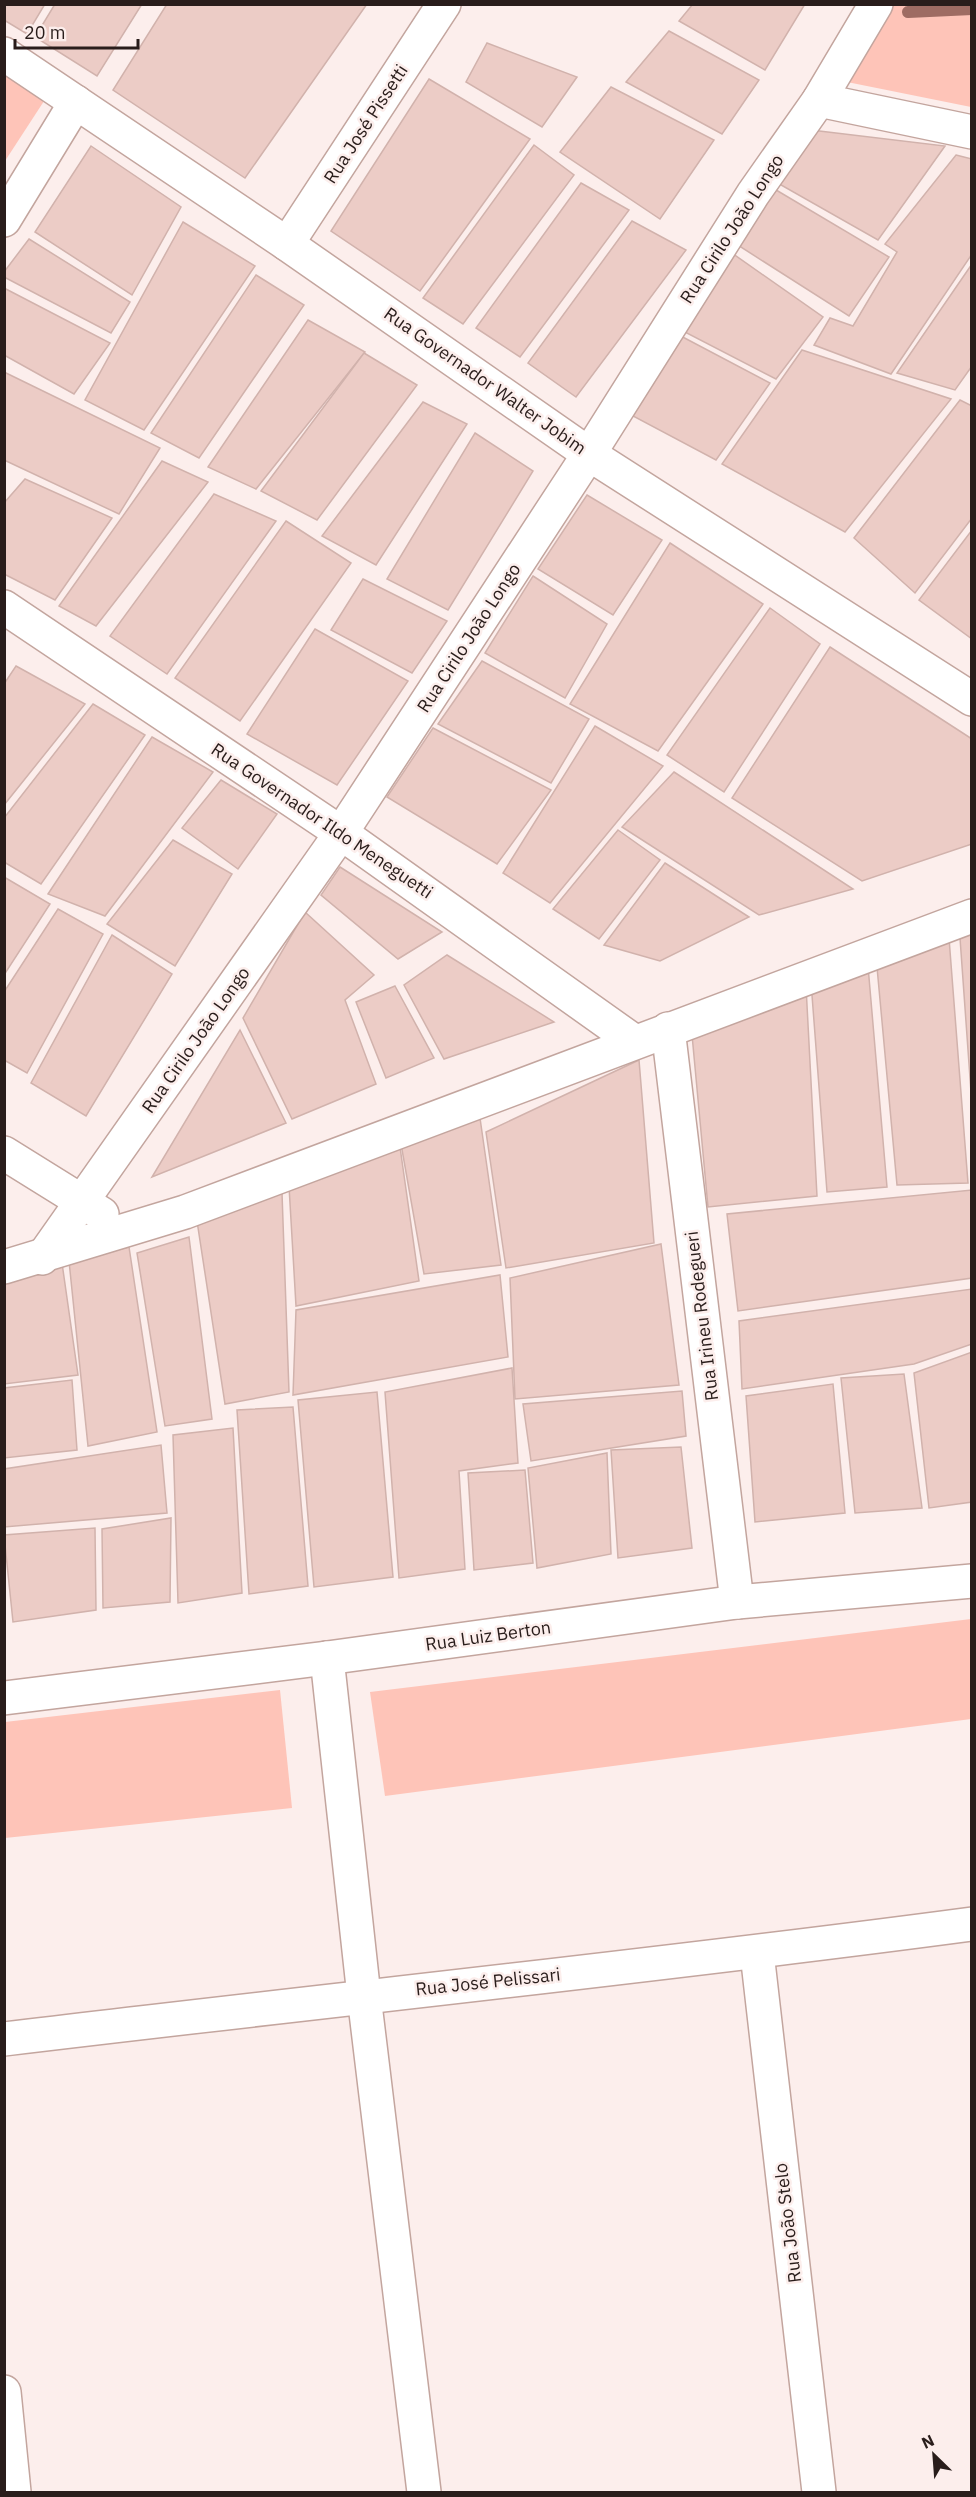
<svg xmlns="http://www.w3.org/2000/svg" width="976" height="2497" font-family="'IBM Plex Sans',sans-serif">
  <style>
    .green { fill: #fec4b8 }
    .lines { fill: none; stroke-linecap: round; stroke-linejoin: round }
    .stream { stroke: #9e6c63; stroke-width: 12 }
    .building { fill: #ecccc6; stroke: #d1b2ac; stroke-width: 1.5 }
    .minor-casing { stroke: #c3a59e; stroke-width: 36 }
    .minor { stroke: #fff; stroke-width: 33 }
    .labels { text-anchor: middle; stroke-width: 5; stroke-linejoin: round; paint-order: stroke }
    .street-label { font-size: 18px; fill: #291d1b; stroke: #fceeec }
  </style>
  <rect width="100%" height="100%" fill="#fceeec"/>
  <g class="green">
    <polygon points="883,5 971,5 971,107 847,82"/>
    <polygon points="5,73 46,98 5,161"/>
    <polygon points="971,1619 971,1719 385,1796 370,1692"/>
    <polygon points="280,1690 292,1808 5,1838 5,1722"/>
  </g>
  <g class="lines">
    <polyline class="stream" points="908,12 972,9"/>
  </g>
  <g class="building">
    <polygon points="4,4 45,4 27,34 4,20"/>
    <polygon points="55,4 142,4 97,76 35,37"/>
    <polygon points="167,4 367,4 245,178 113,90"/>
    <polygon points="693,4 805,4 765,70 679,21"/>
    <polygon points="669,31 759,80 722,134 626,82"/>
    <polygon points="487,43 577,77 542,127 466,82"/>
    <polygon points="429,79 530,139 420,291 331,231"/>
    <polygon points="611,87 714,140 660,219 560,152"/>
    <polygon points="811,130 945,146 878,240 774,181"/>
    <polygon points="534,145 574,175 463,324 423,298"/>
    <polygon points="91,146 181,207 132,295 35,232"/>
    <polygon points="956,155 972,159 972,254 891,374 814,345 830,318 853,326 897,252 885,244"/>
    <polygon points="581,183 629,210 520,357 476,328"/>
    <polygon points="766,184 889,257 849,316 733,242"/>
    <polygon points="632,221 686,250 576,397 528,363"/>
    <polygon points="183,222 255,266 144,430 85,400"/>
    <polygon points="29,239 130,302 111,333 4,277 4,272"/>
    <polygon points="729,251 823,317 776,379 679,329"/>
    <polygon points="972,264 972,366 955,390 897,373"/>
    <polygon points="256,275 304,305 199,458 151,433"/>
    <polygon points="4,288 110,343 74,394 4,355"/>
    <polygon points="308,320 365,352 256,489 208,467"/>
    <polygon points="677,334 770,383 716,460 633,416"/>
    <polygon points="802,350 951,399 845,532 722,464"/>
    <polygon points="364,353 417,385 317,520 261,491"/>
    <polygon points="4,372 160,448 119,514 4,460"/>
    <polygon points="960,400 972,406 972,518 915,593 854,538"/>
    <polygon points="423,402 467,424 376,565 322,536"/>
    <polygon points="475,433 533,471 448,610 387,579"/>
    <polygon points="162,461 208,482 96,626 59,606"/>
    <polygon points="25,479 112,518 55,600 4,574 4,503"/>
    <polygon points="214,494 276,521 167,674 110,636"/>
    <polygon points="587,495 662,540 613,615 538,569"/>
    <polygon points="286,521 351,563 240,721 175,678"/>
    <polygon points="972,530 972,639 919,600"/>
    <polygon points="670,543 763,604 658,751 570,704"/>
    <polygon points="533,576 607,624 565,698 485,653"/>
    <polygon points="363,579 447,621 412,673 331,630"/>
    <polygon points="770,608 820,644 724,792 667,755"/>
    <polygon points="315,629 408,681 337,785 247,734"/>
    <polygon points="830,647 972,739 972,844 862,881 732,798"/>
    <polygon points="482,661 589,719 551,783 438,724"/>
    <polygon points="16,666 85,704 4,805 4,684"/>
    <polygon points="93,704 145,735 41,884 4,862 4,818"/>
    <polygon points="595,726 663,766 550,903 503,873"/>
    <polygon points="433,728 551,790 497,864 387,797"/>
    <polygon points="152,737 213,772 105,916 48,894"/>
    <polygon points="674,772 853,889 759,915 622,827"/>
    <polygon points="221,780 277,814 238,869 182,828"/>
    <polygon points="618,830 660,860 599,939 553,909"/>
    <polygon points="173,840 232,874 175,966 107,924"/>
    <polygon points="665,863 749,917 660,961 604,945"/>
    <polygon points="340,867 442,932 398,959 321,895"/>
    <polygon points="4,877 50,904 4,975"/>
    <polygon points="58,909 103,934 27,1073 4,1060 4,992"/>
    <polygon points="305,912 374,975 345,1000 376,1084 292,1119 243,1018"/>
    <polygon points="972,934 972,1106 960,938"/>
    <polygon points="112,935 172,974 86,1116 31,1083"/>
    <polygon points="949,938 968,1183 897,1185 877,967"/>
    <polygon points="447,955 554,1022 444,1059 404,985"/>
    <polygon points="868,966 887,1187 827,1192 811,982"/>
    <polygon points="395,986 434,1058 386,1078 356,1002"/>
    <polygon points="806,986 817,1196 708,1207 691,1024"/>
    <polygon points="240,1030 286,1123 152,1177"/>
    <polygon points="639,1060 654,1243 506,1268 486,1132"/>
    <polygon points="480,1118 501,1265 424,1274 401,1144"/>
    <polygon points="400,1147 419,1281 296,1306 289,1186"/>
    <polygon points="972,1190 972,1278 738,1311 727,1214"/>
    <polygon points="282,1193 289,1392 225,1404 197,1221"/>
    <polygon points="189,1237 212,1419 165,1426 137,1253"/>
    <polygon points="661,1244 679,1385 515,1399 510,1278"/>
    <polygon points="129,1247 157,1432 88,1446 69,1261"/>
    <polygon points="62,1263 78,1375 4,1384 4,1274"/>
    <polygon points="500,1275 508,1357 293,1395 296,1310"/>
    <polygon points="972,1289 972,1344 914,1364 742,1389 739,1321"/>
    <polygon points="972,1352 972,1502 929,1508 914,1373"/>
    <polygon points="512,1368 518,1463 459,1471 465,1569 399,1578 385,1392"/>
    <polygon points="904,1374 922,1508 855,1513 841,1378"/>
    <polygon points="72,1380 77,1450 4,1458 4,1388"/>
    <polygon points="833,1384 845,1513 755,1522 746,1396"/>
    <polygon points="682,1391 686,1436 531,1461 523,1404"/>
    <polygon points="377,1392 393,1577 314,1587 298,1400"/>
    <polygon points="293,1407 308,1586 249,1594 237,1410"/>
    <polygon points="233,1428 242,1593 178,1603 173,1435"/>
    <polygon points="161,1445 167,1513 4,1527 4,1469"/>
    <polygon points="681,1447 692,1548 618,1558 611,1450"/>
    <polygon points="607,1453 611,1554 537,1568 528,1468"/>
    <polygon points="525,1470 533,1563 474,1570 468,1473"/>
    <polygon points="171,1518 170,1602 103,1608 102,1529"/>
    <polygon points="95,1528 96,1610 13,1622 4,1535"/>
  </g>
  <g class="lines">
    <defs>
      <g id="minor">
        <polyline points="4,54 287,244 589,454 972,699"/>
        <polyline points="819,100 972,132"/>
        <polyline points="4,220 76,102"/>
        <polyline points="287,244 444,4"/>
        <polyline points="4,607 341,833 635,1042"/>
        <polyline points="668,1029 737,1602"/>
        <polyline points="4,1153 102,1214"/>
        <polyline points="42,1258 341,833 589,454 753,194 819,100 876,4"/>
        <polyline points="4,1267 185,1212 972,916"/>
        <polyline points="327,1658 364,1996 424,2492"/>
        <polyline points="4,1698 327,1658 737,1602 972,1581"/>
        <polyline points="757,1953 819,2492"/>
        <path d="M4 2039C327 2000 650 1967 972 1924"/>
        <polyline points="4,2392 14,2492"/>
      </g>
    </defs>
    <use href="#minor" class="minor-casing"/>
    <use href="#minor" class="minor"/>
  </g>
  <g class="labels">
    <g class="street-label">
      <text transform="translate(366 124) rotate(-57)" y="6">Rua José Pissetti</text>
      <text transform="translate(732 229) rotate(-57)" y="6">Rua Cirilo João Longo</text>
      <text transform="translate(485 381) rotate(35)" y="6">Rua Governador Walter Jobim</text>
      <text transform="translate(469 638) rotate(-57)" y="6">Rua Cirilo João Longo</text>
      <text transform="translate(322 821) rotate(34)" y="6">Rua Governador Ildo Meneguetti</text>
      <text transform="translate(196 1040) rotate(-55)" y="6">Rua Cirilo João Longo</text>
      <text transform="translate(702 1316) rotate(-97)" y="6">Rua Irineu Rodegueri</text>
      <text transform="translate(488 1636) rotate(-8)" y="6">Rua Luiz Berton</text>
      <text transform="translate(488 1982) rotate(-6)" y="6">Rua José Pelissari</text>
      <text transform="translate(788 2223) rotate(-97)" y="6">Rua João Stelo</text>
    </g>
  </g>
  <rect width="976" height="2497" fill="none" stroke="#291d1b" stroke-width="12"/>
  <g transform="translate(934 2455) rotate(335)" stroke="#fceeec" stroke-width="4.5" paint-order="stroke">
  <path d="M0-4.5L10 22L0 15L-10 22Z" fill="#291d1b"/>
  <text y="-9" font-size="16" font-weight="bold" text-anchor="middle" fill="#291d1b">N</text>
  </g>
  <path d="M15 39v9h123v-9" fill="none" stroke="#291d1b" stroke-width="3"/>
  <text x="24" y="39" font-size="18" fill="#291d1b" stroke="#fceeec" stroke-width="4.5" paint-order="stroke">20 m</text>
</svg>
